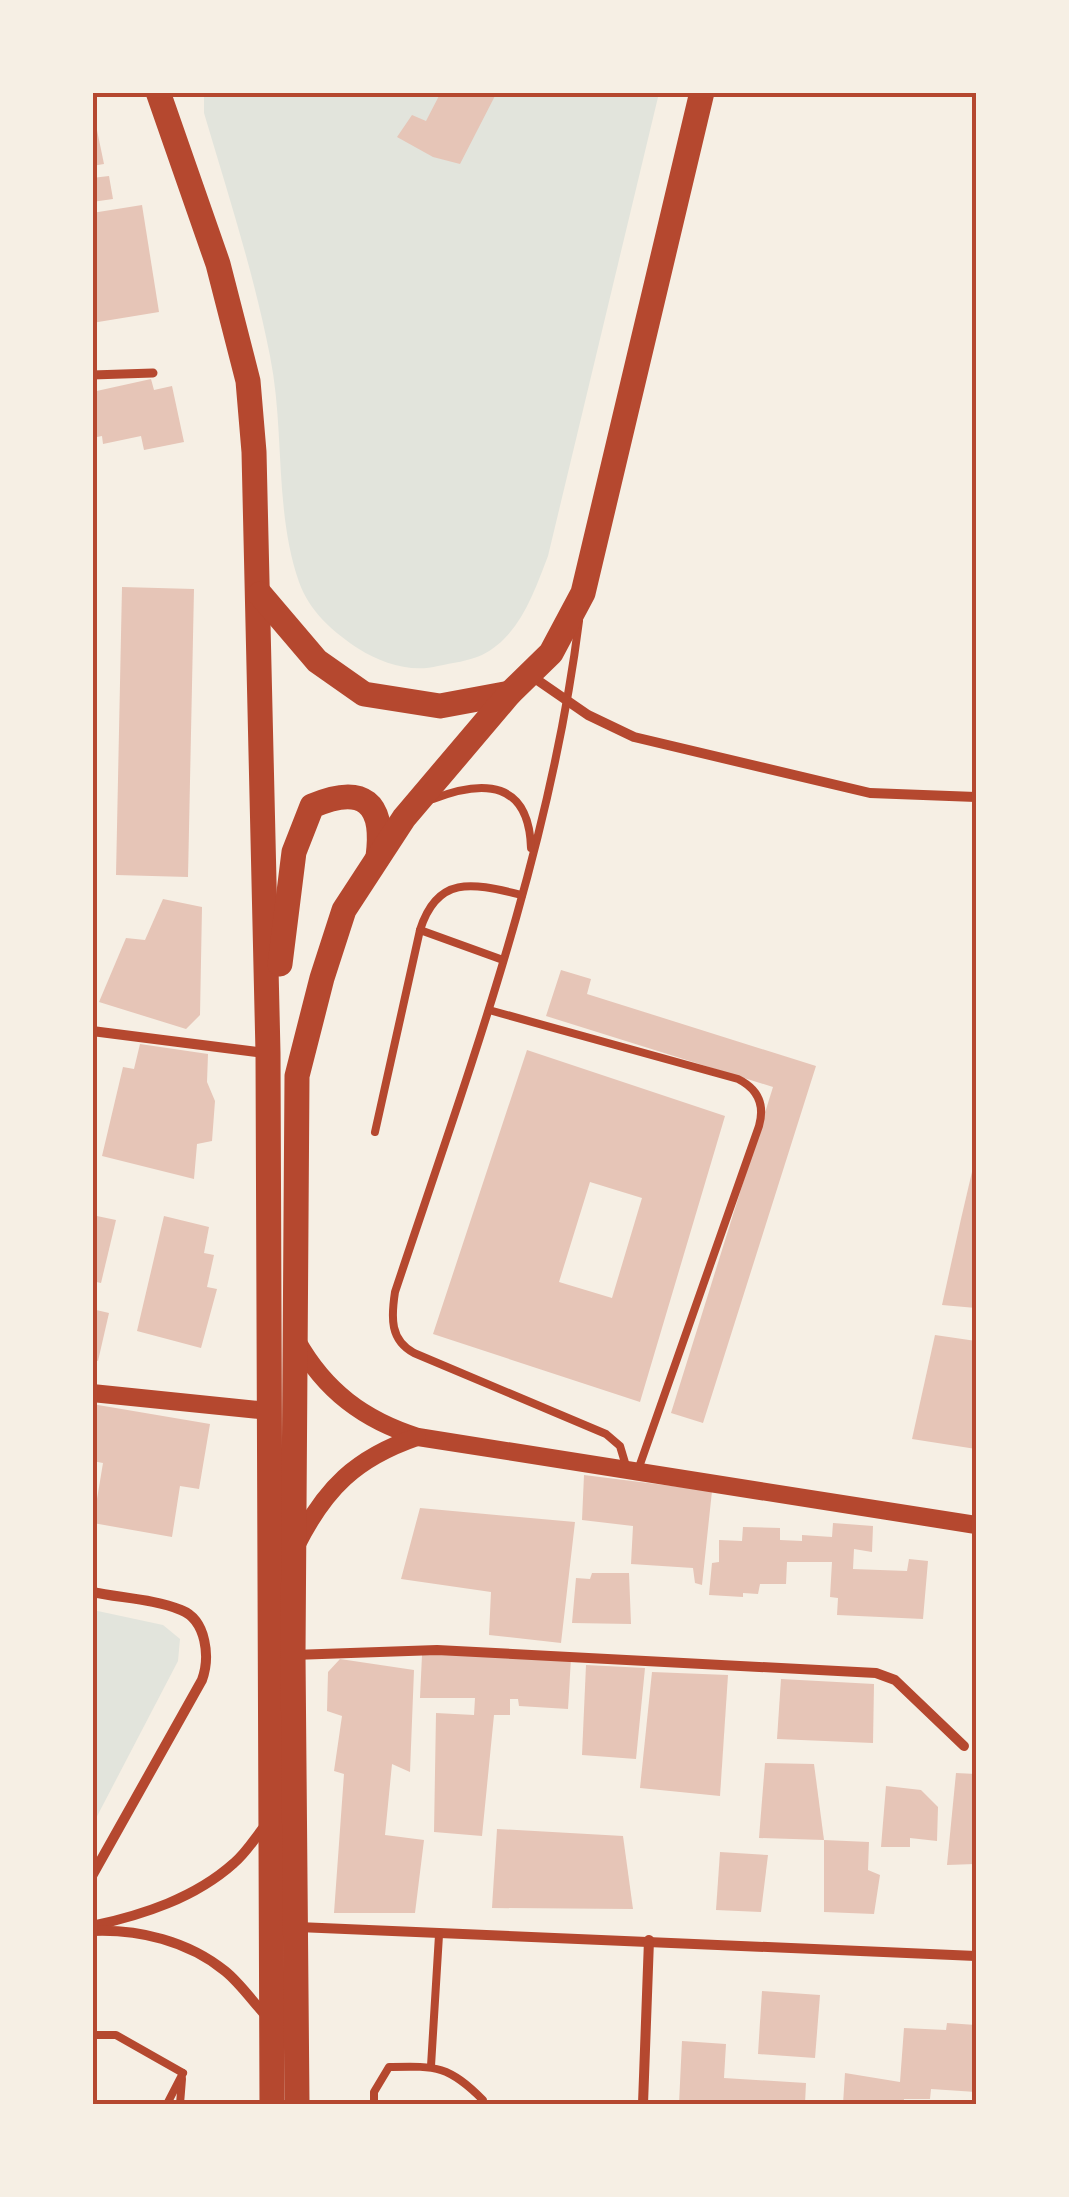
<svg xmlns="http://www.w3.org/2000/svg" width="1069" height="2197" font-family="'Work Sans',sans-serif">
  <style>
    .green { fill: #e2e4dc }
    .building { fill: #e6c5b7; fill-rule: evenodd }
    .lines { fill: none; stroke-linecap: round; stroke-linejoin: round }
    .service { stroke: #b5482f; stroke-width: 8 }
    .pedestrian { stroke: #b5482f; stroke-width: 9 }
    .minor { stroke: #b5482f; stroke-width: 10 }
    .tertiary { stroke: #b5482f; stroke-width: 18 }
    .primary { stroke: #b5482f; stroke-width: 25 }
    .neatline { fill: none; stroke: #b5482f; stroke-width: 4 }
  </style>
  <rect width="100%" height="100%" fill="#f6efe4"/>
  <g class="green">
    <path d="M204 93H659L548 556C534 592 520 636 482 655 469 661 452 663 438 666 411 673 381 663 359 649 334 633 309 611 299 582 274 510 285 430 270 356 254 274 228 194 204 113Z"/>
    <polygon points="93,1610 163,1625 180,1639 178,1661 93,1824"/>
  </g>
  <g class="building">
    <polygon points="441,92 497,92 460,164 433,157 397,137 412,115 426,121"/>
    <polygon points="92,106 104,164 92,166"/>
    <polygon points="109,176 113,199 92,202 92,178"/>
    <polygon points="142,205 159,312 92,323 92,213"/>
    <polygon points="151,379 154,390 172,386 184,442 144,450 141,436 103,444 102,436 92,438 92,392"/>
    <polygon points="122,587 194,589 188,877 116,875"/>
    <polygon points="163,899 202,907 200,1015 186,1029 99,1002 126,938 145,940"/>
    <polygon points="561,970 591,979 587,994 816,1066 703,1423 671,1413 773,1087 546,1016"/>
    <polygon points="140,1044 208,1054 207,1082 215,1101 212,1141 197,1144 194,1179 102,1156 123,1067 134,1069"/>
    <path d="M527 1050 725 1116 640 1402 433 1334ZM590 1182 642 1198 612 1298 559 1282Z"/>
    <polygon points="975,1159 976,1308 942,1305 961,1219"/>
    <polygon points="92,1215 116,1220 101,1283 92,1281"/>
    <polygon points="164,1216 209,1227 204,1253 214,1255 207,1287 217,1289 201,1348 137,1331"/>
    <polygon points="92,1309 109,1313 98,1361 92,1359"/>
    <polygon points="935,1335 976,1341 976,1449 912,1439"/>
    <polygon points="92,1404 210,1424 199,1489 180,1486 172,1537 93,1523 103,1463 92,1461"/>
    <polygon points="584,1475 712,1491 702,1585 695,1583 693,1568 631,1564 633,1526 582,1520"/>
    <polygon points="420,1508 575,1522 561,1643 489,1635 491,1592 401,1579"/>
    <polygon points="833,1523 873,1526 872,1552 854,1549 853,1569 907,1571 909,1559 928,1561 923,1619 837,1615 838,1598 830,1597 832,1562 787,1562 786,1584 760,1584 758,1594 743,1593 743,1597 709,1595 712,1563 719,1562 719,1540 742,1541 743,1527 780,1528 780,1540 802,1541 802,1535 832,1537"/>
    <polygon points="592,1573 629,1573 631,1624 572,1623 576,1578 590,1579"/>
    <polygon points="440,1653 571,1658 568,1709 519,1706 518,1699 510,1699 510,1715 494,1715 482,1836 434,1832 436,1713 474,1715 475,1698 420,1698 422,1655"/>
    <polygon points="340,1659 414,1670 410,1772 392,1764 385,1835 424,1840 415,1913 334,1913 344,1774 334,1771 342,1716 327,1711 328,1672"/>
    <polygon points="586,1665 645,1668 636,1759 582,1755"/>
    <polygon points="652,1672 728,1675 720,1796 640,1788"/>
    <polygon points="781,1679 874,1684 873,1743 777,1739"/>
    <polygon points="765,1763 814,1764 824,1840 759,1838"/>
    <polygon points="956,1773 976,1774 975,1864 947,1865"/>
    <polygon points="886,1786 921,1790 938,1807 937,1841 910,1838 910,1847 881,1847"/>
    <polygon points="497,1829 623,1836 633,1909 492,1908"/>
    <polygon points="824,1840 869,1842 868,1870 880,1875 874,1914 824,1912"/>
    <polygon points="720,1852 768,1855 761,1912 716,1910"/>
    <polygon points="762,1991 820,1995 815,2058 758,2054"/>
    <polygon points="947,2023 976,2025 976,2092 931,2089 930,2099 904,2099 903,2104 843,2104 845,2073 900,2082 904,2028 946,2030"/>
    <polygon points="682,2041 726,2044 724,2078 806,2083 805,2104 679,2104"/>
  </g>
  <g class="lines">
    <g class="service">
      <path d="M579 621C550 852 468 1073 395 1292 391 1318 390 1340 414 1353L606 1434 620 1446 626 1466"/>
      <path d="M433 799C484 779 529 781 531 848"/>
      <polyline points="420,930 503,960"/>
      <path d="M489 1010 738 1079C758 1089 765 1105 759 1126L638 1470"/>
      <path d="M375 1132 420 930C438 873 475 884 522 895"/>
      <polyline points="92,2035 116,2035 183,2073"/>
      <polyline points="431,2066 439,1935"/>
      <polyline points="167,2104 183,2073"/>
      <polyline points="180,2104 182,2079"/>
      <path d="M374 2104V2092L389 2067C436 2066 448 2065 483 2100V2104"/>
    </g>
    <polyline class="pedestrian" points="92,375 153,373"/>
    <g class="minor">
      <polyline points="530,675 588,715 634,737 870,793 976,797"/>
      <polyline points="92,1031 265,1053"/>
      <path d="M92 1592C120 1598 154 1599 181 1610 207 1620 210 1658 202 1680L92 1876"/>
      <polyline points="293,1655 437,1650 876,1673 895,1680 964,1746"/>
      <path d="M92 1926C143 1915 195 1898 234 1863 246 1853 255 1838 264 1827"/>
      <polyline points="298,1927 976,1956"/>
      <path d="M92 1931C139 1929 188 1941 225 1971 240 1983 253 2002 267 2017"/>
      <polyline points="643,2104 649,1940"/>
    </g>
    <g class="tertiary">
      <path d="M297 1341C325 1391 364 1420 418 1437L976 1525"/>
      <polyline points="92,1393 269,1411"/>
      <path d="M296 1546C325 1488 356 1458 417 1437"/>
    </g>
    <g class="primary">
      <polyline points="158,92 218,264 248,381 254,452 268,1053 272,2104"/>
      <polyline points="260,594 317,661 364,694 440,706 510,693"/>
      <path d="M280 964 294 852 312 806C363 784 385 802 378 857"/>
      <polyline points="297,2104 293,1655 297,1076 322,978 344,910 404,818 510,693 551,653 583,593 702,92"/>
    </g>
  </g>
  <rect width="1069" height="2197" fill="none" stroke="#f6efe4" stroke-width="190"/>
  <rect x="95" y="95" width="879" height="2007" class="neatline"/>
</svg>
